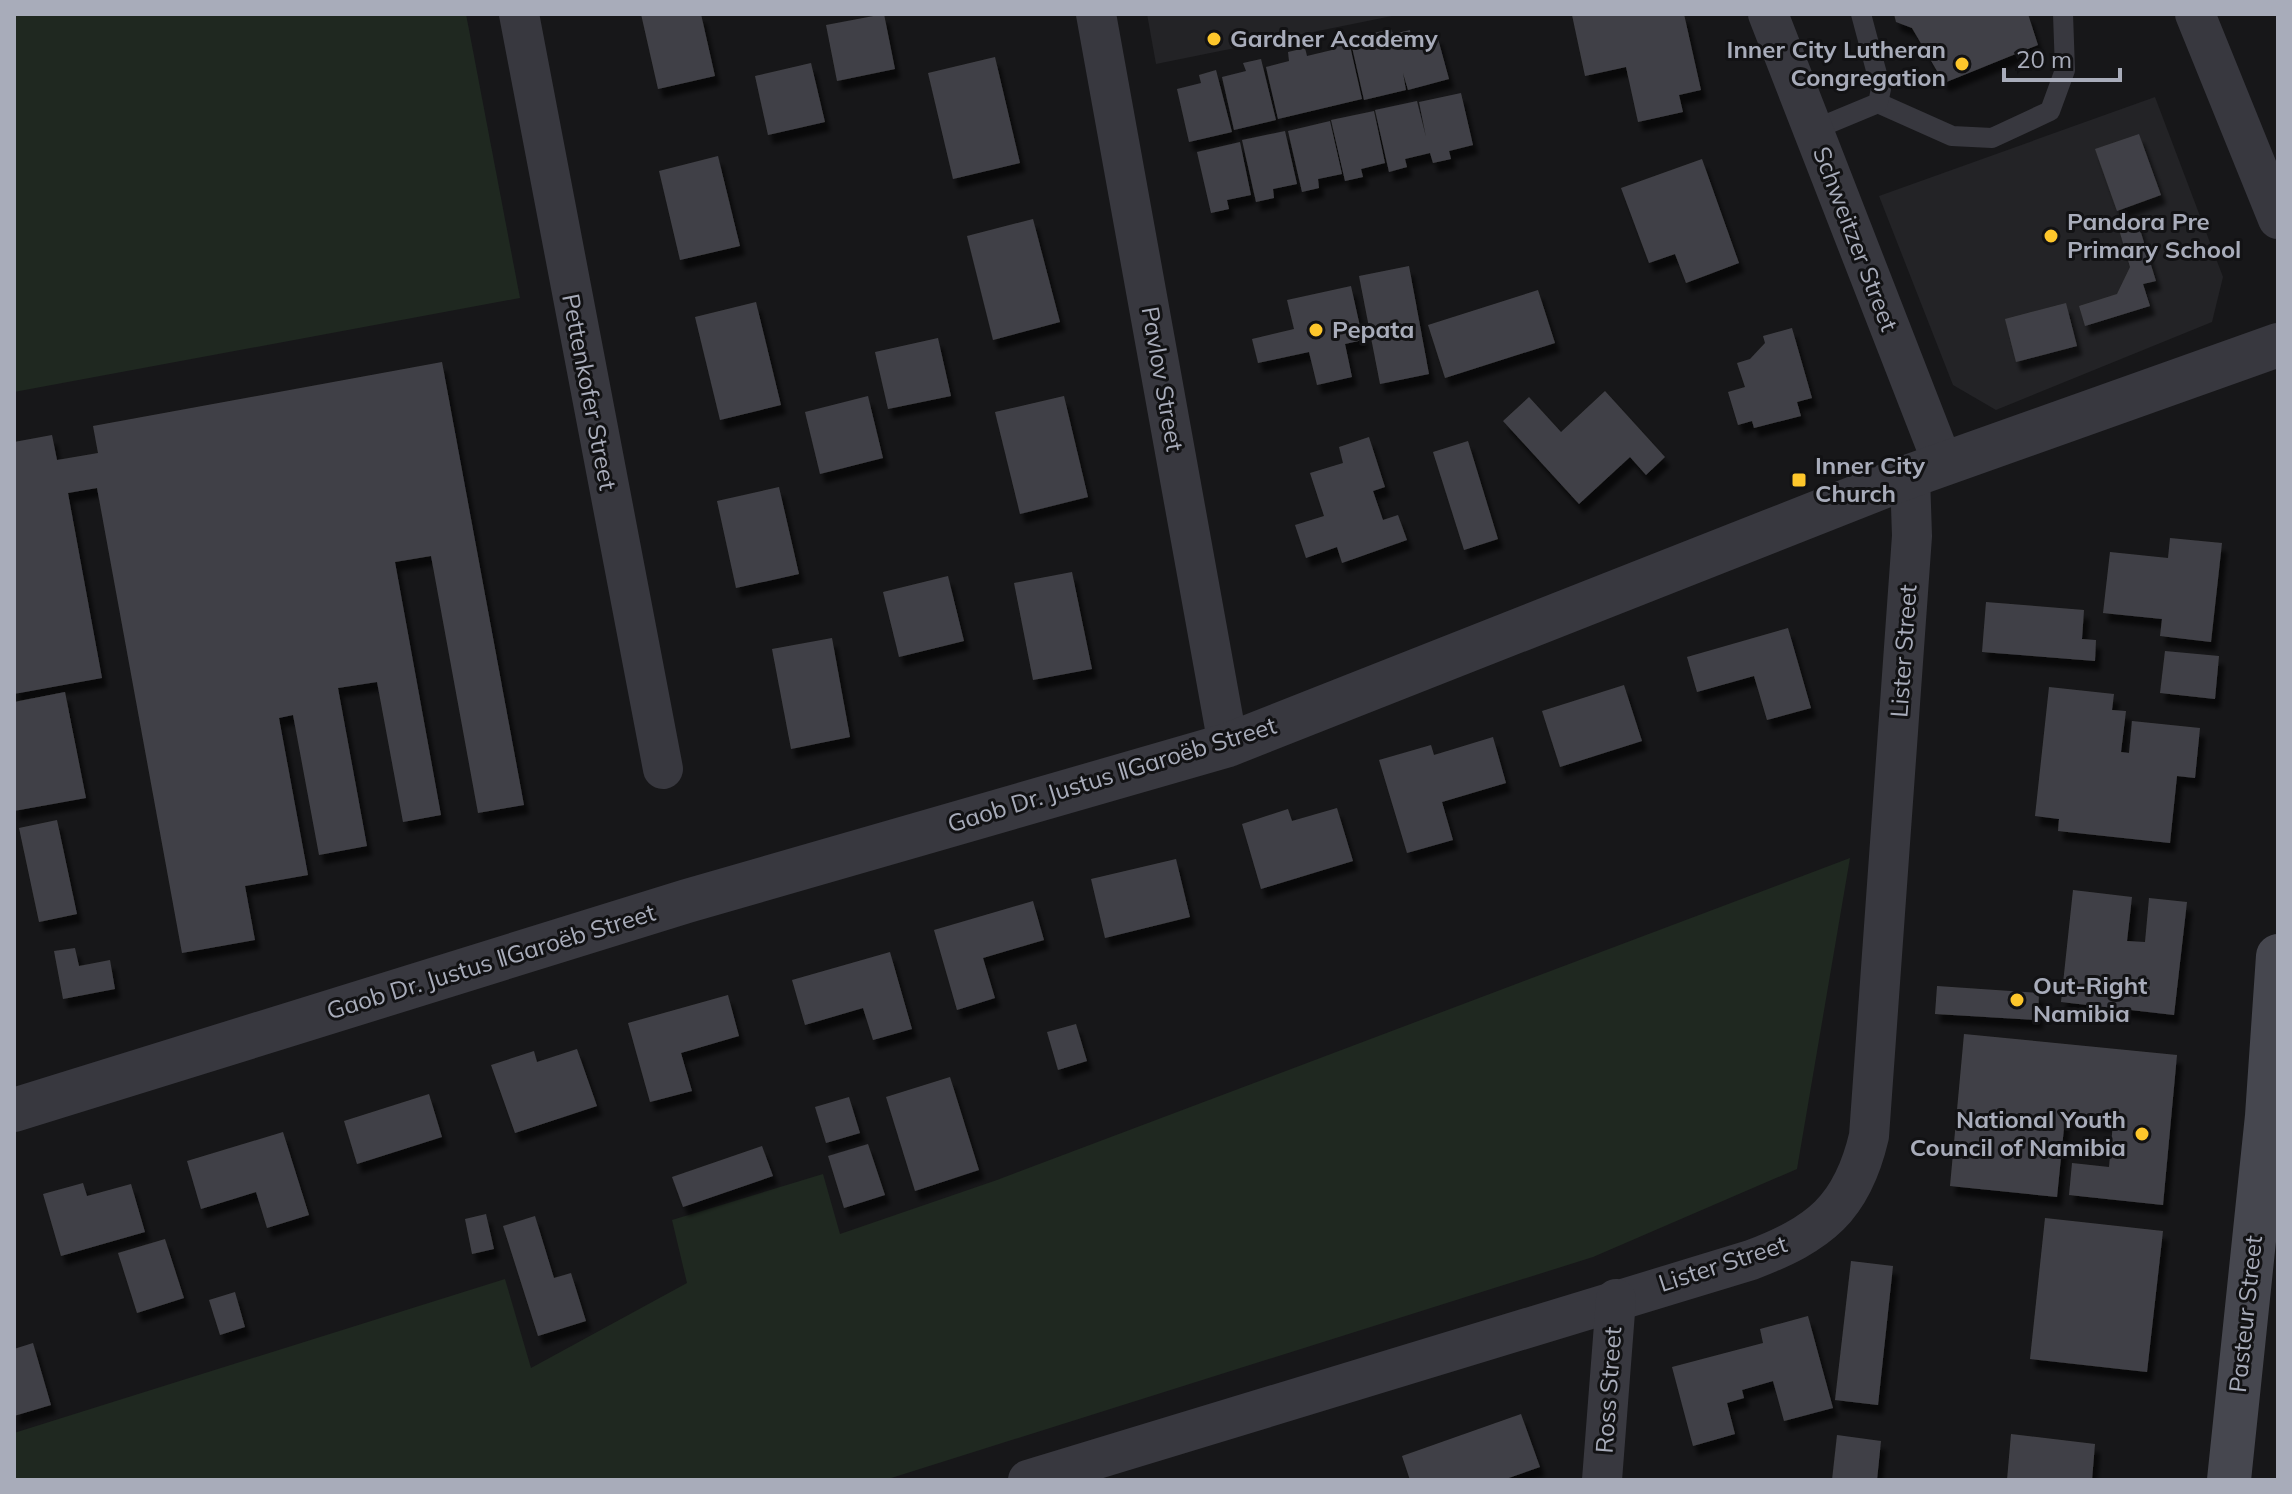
<svg xmlns="http://www.w3.org/2000/svg" width="2292" height="1494" font-family="Mulish,sans-serif">
  <style>
    .built { fill: #232326 }
    .green { fill: #1f2820 }
    .building { fill: #414146; filter: url(#shadow) }
    .lines { fill: none; stroke-linecap: round; stroke-linejoin: round }
    .service { stroke: #38383f; stroke-width: 20 }
    .minor { stroke: #38383f; stroke-width: 40 }
    .tertiary { stroke: #38383f; stroke-width: 44 }
    .secondary { stroke: #46474f; stroke-width: 44 }
    .poi-dot { fill: #fdc62b; stroke: #121214; stroke-width: 3 }
    .labels { text-anchor: middle; stroke-width: 6; stroke-linejoin: round; paint-order: stroke }
    .poi-label { font-size: 24px; font-weight: bold; fill: #a8acba; stroke: #121214; text-anchor: start }
    .street-label { font-size: 24px; fill: #a8acba; stroke: #121214 }
  </style>
  <defs>
    <filter id="shadow"><feDropShadow dx="5" dy="9" stdDeviation="2" flood-color="#0009"/></filter>
  </defs>
  <rect width="100%" height="100%" fill="#171719"/>
  <g class="built">
    <polygon points="1147,14 1397,14 1397,15 1156,64"/>
    <polygon points="2155,97 2223,277 2212,322 1996,410 1953,385 1879,196"/>
  </g>
  <g class="green">
    <polygon points="14,14 466,14 520,298 14,392"/>
    <polygon points="1850,858 1797,1169 1593,1257 885,1480 14,1480 14,1433 505,1279 531,1368 687,1283 672,1220 823,1174 840,1234 997,1180"/>
  </g>
  <g class="building">
    <polygon points="641,14 701,14 715,76 658,89"/>
    <polygon points="884,14 895,69 837,81 826,25"/>
    <polygon points="1684,14 1701,90 1679,95 1683,112 1638,122 1626,67 1585,76 1572,15"/>
    <polygon points="1894,14 2028,14 2038,45 1944,83 1912,28 1896,22"/>
    <polygon points="1391,29 1393,34 1410,30 1412,41 1437,35 1449,79 1408,90 1403,73 1406,90 1364,100 1352,47 1376,41 1374,33"/>
    <polygon points="1348,37 1362,99 1278,119 1266,67 1289,61 1288,52 1305,48 1307,56 1332,50 1330,41"/>
    <polygon points="995,57 1020,163 953,179 928,73"/>
    <polygon points="1261,59 1276,120 1234,130 1222,77 1246,71 1243,63"/>
    <polygon points="811,63 825,122 768,135 755,76"/>
    <polygon points="1216,70 1232,132 1189,142 1177,89 1201,83 1199,75"/>
    <polygon points="1461,93 1473,145 1449,151 1451,159 1433,163 1430,153 1405,159 1407,167 1389,172 1375,110 1417,101 1426,137 1419,102"/>
    <polygon points="1374,111 1385,163 1361,169 1363,177 1345,181 1331,120"/>
    <polygon points="1330,121 1342,174 1318,179 1319,188 1302,192 1288,131"/>
    <polygon points="1285,131 1297,184 1273,189 1274,198 1256,202 1242,140"/>
    <polygon points="2139,134 2161,195 2117,211 2095,149"/>
    <polygon points="1240,142 1251,195 1227,200 1229,209 1211,213 1197,152"/>
    <polygon points="718,156 740,246 680,260 659,171"/>
    <polygon points="1702,159 1739,263 1686,283 1675,254 1649,263 1621,188"/>
    <polygon points="1033,219 1060,322 993,340 967,236"/>
    <polygon points="2137,220 2156,281 2143,284 2150,306 2085,326 2079,306 2117,294 2130,267 2118,226"/>
    <polygon points="1409,266 1429,374 1380,384 1359,276"/>
    <polygon points="1351,286 1363,340 1345,344 1352,377 1317,385 1309,352 1258,363 1252,339 1294,329 1287,300"/>
    <polygon points="1538,290 1555,343 1445,378 1428,325"/>
    <polygon points="756,302 781,405 720,420 695,317"/>
    <polygon points="2066,303 2077,346 2016,362 2005,319"/>
    <polygon points="1792,328 1812,398 1797,402 1801,416 1754,428 1752,421 1738,425 1728,392 1745,387 1737,363 1750,359 1765,343 1763,336"/>
    <polygon points="938,338 951,396 888,409 875,352"/>
    <polygon points="442,362 524,805 478,813 431,556 395,562 441,815 403,822 377,682 338,688 367,846 319,855 293,715 279,718 308,875 245,886 255,940 182,953 97,488 68,493 102,678 14,694 14,442 52,435 57,460 98,453 93,426"/>
    <polygon points="1605,391 1665,457 1646,475 1630,457 1579,504 1503,421 1529,397 1561,432"/>
    <polygon points="868,396 883,458 820,474 805,412"/>
    <polygon points="1064,396 1088,497 1020,514 995,412"/>
    <polygon points="1369,437 1385,487 1373,491 1383,520 1398,515 1407,540 1342,563 1337,547 1306,558 1295,525 1324,516 1310,473 1343,463 1339,447"/>
    <polygon points="1468,441 1498,539 1464,550 1433,452"/>
    <polygon points="779,487 799,574 736,588 717,501"/>
    <polygon points="2170,538 2222,543 2211,642 2160,636 2162,619 2103,613 2110,552 2168,558"/>
    <polygon points="1072,572 1092,669 1033,680 1014,583"/>
    <polygon points="948,576 964,641 899,657 883,592"/>
    <polygon points="1986,602 2084,610 2082,639 2096,640 2095,661 1982,652"/>
    <polygon points="1788,628 1811,708 1767,720 1754,676 1697,692 1687,657"/>
    <polygon points="832,638 850,737 791,749 772,649"/>
    <polygon points="2165,651 2219,656 2215,699 2160,693"/>
    <polygon points="1624,685 1642,741 1560,767 1542,711"/>
    <polygon points="2049,687 2114,694 2112,710 2126,711 2121,752 2129,753 2132,721 2200,728 2195,778 2177,776 2170,843 2058,831 2059,819 2035,816"/>
    <polygon points="65,692 86,798 14,811 14,702"/>
    <polygon points="1493,737 1506,783 1442,802 1453,840 1407,853 1379,760 1431,745 1434,755"/>
    <polygon points="1337,808 1353,861 1261,889 1242,824 1288,809 1292,821"/>
    <polygon points="57,820 77,914 39,922 19,828"/>
    <polygon points="1176,859 1190,917 1105,938 1091,879"/>
    <polygon points="2073,890 2132,897 2127,941 2145,942 2149,898 2187,902 2174,1015 2061,1002"/>
    <polygon points="1033,901 1044,940 983,958 995,998 957,1010 934,930"/>
    <polygon points="75,948 79,966 110,960 115,989 63,999 54,951"/>
    <polygon points="890,952 912,1029 873,1040 863,1008 805,1025 792,980"/>
    <polygon points="1937,986 2039,993 2038,1020 1935,1014"/>
    <polygon points="728,995 739,1036 681,1053 692,1091 650,1102 628,1023"/>
    <polygon points="1076,1024 1087,1061 1058,1070 1047,1032"/>
    <polygon points="1964,1034 2177,1055 2163,1205 2069,1195 2072,1163 2109,1167 2113,1123 2065,1118 2057,1197 1950,1186"/>
    <polygon points="577,1049 597,1106 515,1133 491,1065 534,1051 537,1062"/>
    <polygon points="950,1077 979,1170 915,1191 886,1097"/>
    <polygon points="429,1094 442,1137 357,1164 344,1121"/>
    <polygon points="849,1097 860,1133 826,1143 815,1107"/>
    <polygon points="283,1132 309,1215 267,1228 256,1192 201,1209 187,1161"/>
    <polygon points="868,1144 885,1195 844,1208 828,1156"/>
    <polygon points="762,1146 773,1176 683,1207 672,1177"/>
    <polygon points="83,1183 87,1196 131,1184 145,1232 61,1256 43,1194"/>
    <polygon points="486,1214 494,1249 472,1254 465,1219"/>
    <polygon points="535,1216 554,1278 571,1273 586,1321 538,1336 503,1226"/>
    <polygon points="2045,1218 2163,1231 2147,1372 2030,1359"/>
    <polygon points="165,1239 184,1298 137,1313 118,1253"/>
    <polygon points="1851,1261 1893,1266 1878,1405 1835,1400"/>
    <polygon points="235,1292 245,1327 220,1335 209,1300"/>
    <polygon points="1808,1316 1833,1408 1784,1421 1773,1381 1742,1390 1744,1398 1727,1403 1735,1434 1693,1446 1672,1367 1763,1343 1760,1329"/>
    <polygon points="33,1343 51,1405 14,1416 14,1349"/>
    <polygon points="1521,1414 1540,1467 1503,1480 1410,1480 1402,1456"/>
    <polygon points="2011,1434 2095,1444 2092,1480 2007,1480"/>
    <polygon points="1837,1435 1881,1441 1877,1480 1832,1480"/>
  </g>
  <g class="lines">
    <g class="service">
      <polyline points="1878,103 1952,136 1992,138 2050,111 2065,70 2063,14"/>
      <polyline points="1813,130 1878,103 1881,89 1861,14"/>
    </g>
    <g class="minor">
      <polyline points="519,14 663,769"/>
      <polyline points="1096,14 1228,745"/>
      <polyline points="1768,14 1943,464"/>
      <polyline points="2195,14 2278,219"/>
      <path d="M1028 1480 1751 1260C1819 1234 1852 1209 1869 1136L1912 536 1910 476"/>
      <polyline points="1602,1480 1616,1299"/>
    </g>
    <polyline class="tertiary" points="14,1110 687,901 1228,745 1910,476 2278,345"/>
    <polyline class="secondary" points="2229,1480 2267,1116 2278,956"/>
  </g>
  <g class="poi-dot">
    <circle cx="1214" cy="39" r="8"/>
    <circle cx="1962" cy="64" r="8"/>
    <circle cx="2051" cy="236" r="8"/>
    <circle cx="1316" cy="330" r="8"/>
    <rect x="1791" y="472" width="16" height="16" rx="4"/>
    <circle cx="2017" cy="1000" r="8"/>
    <circle cx="2142" cy="1134" r="8"/>
  </g>
  <g class="labels">
    <g class="poi-label">
      <text x="1230" y="47">Gardner Academy</text>
      <text x="1946" y="58" text-anchor="end">Inner City Lutheran<tspan x="1946" dy="28">Congregation</tspan></text>
      <text x="2067" y="230">Pandora Pre<tspan x="2067" dy="28">Primary School</tspan></text>
      <text x="1332" y="338">Pepata</text>
      <text x="1815" y="474">Inner City<tspan x="1815" dy="28">Church</tspan></text>
      <text x="2033" y="994">Out-Right<tspan x="2033" dy="28">Namibia</tspan></text>
      <text x="2126" y="1128" text-anchor="end">National Youth<tspan x="2126" dy="28">Council of Namibia</tspan></text>
    </g>
    <g class="street-label">
      <text transform="translate(1855 239) rotate(69)" y="8">Schweitzer Street</text>
      <text transform="translate(1162 379) rotate(80)" y="8">Pavlov Street</text>
      <text transform="translate(589 392) rotate(79)" y="8">Pettenkofer Street</text>
      <text transform="translate(1904 651) rotate(-86)" y="8">Lister Street</text>
      <text transform="translate(1112 775) rotate(-17)" y="8">Gaob Dr. Justus ǁGaroëb Street</text>
      <text transform="translate(491 962) rotate(-17)" y="8">Gaob Dr. Justus ǁGaroëb Street</text>
      <text transform="translate(1723 1264) rotate(-18)" y="8">Lister Street</text>
      <text transform="translate(2246 1314) rotate(-84)" y="8">Pasteur Street</text>
      <text transform="translate(1609 1390) rotate(-86)" y="8">Ross Street</text>
    </g>
  </g>
  <rect width="2292" height="1494" fill="none" stroke="#a8acba" stroke-width="32"/>
  <path d="M2004 68v12h116v-12" fill="none" stroke="#a8acba" stroke-width="4"/>
  <text x="2016" y="68" font-size="24" fill="#a8acba" stroke="#121214" stroke-width="6" paint-order="stroke">20 m</text>
</svg>
